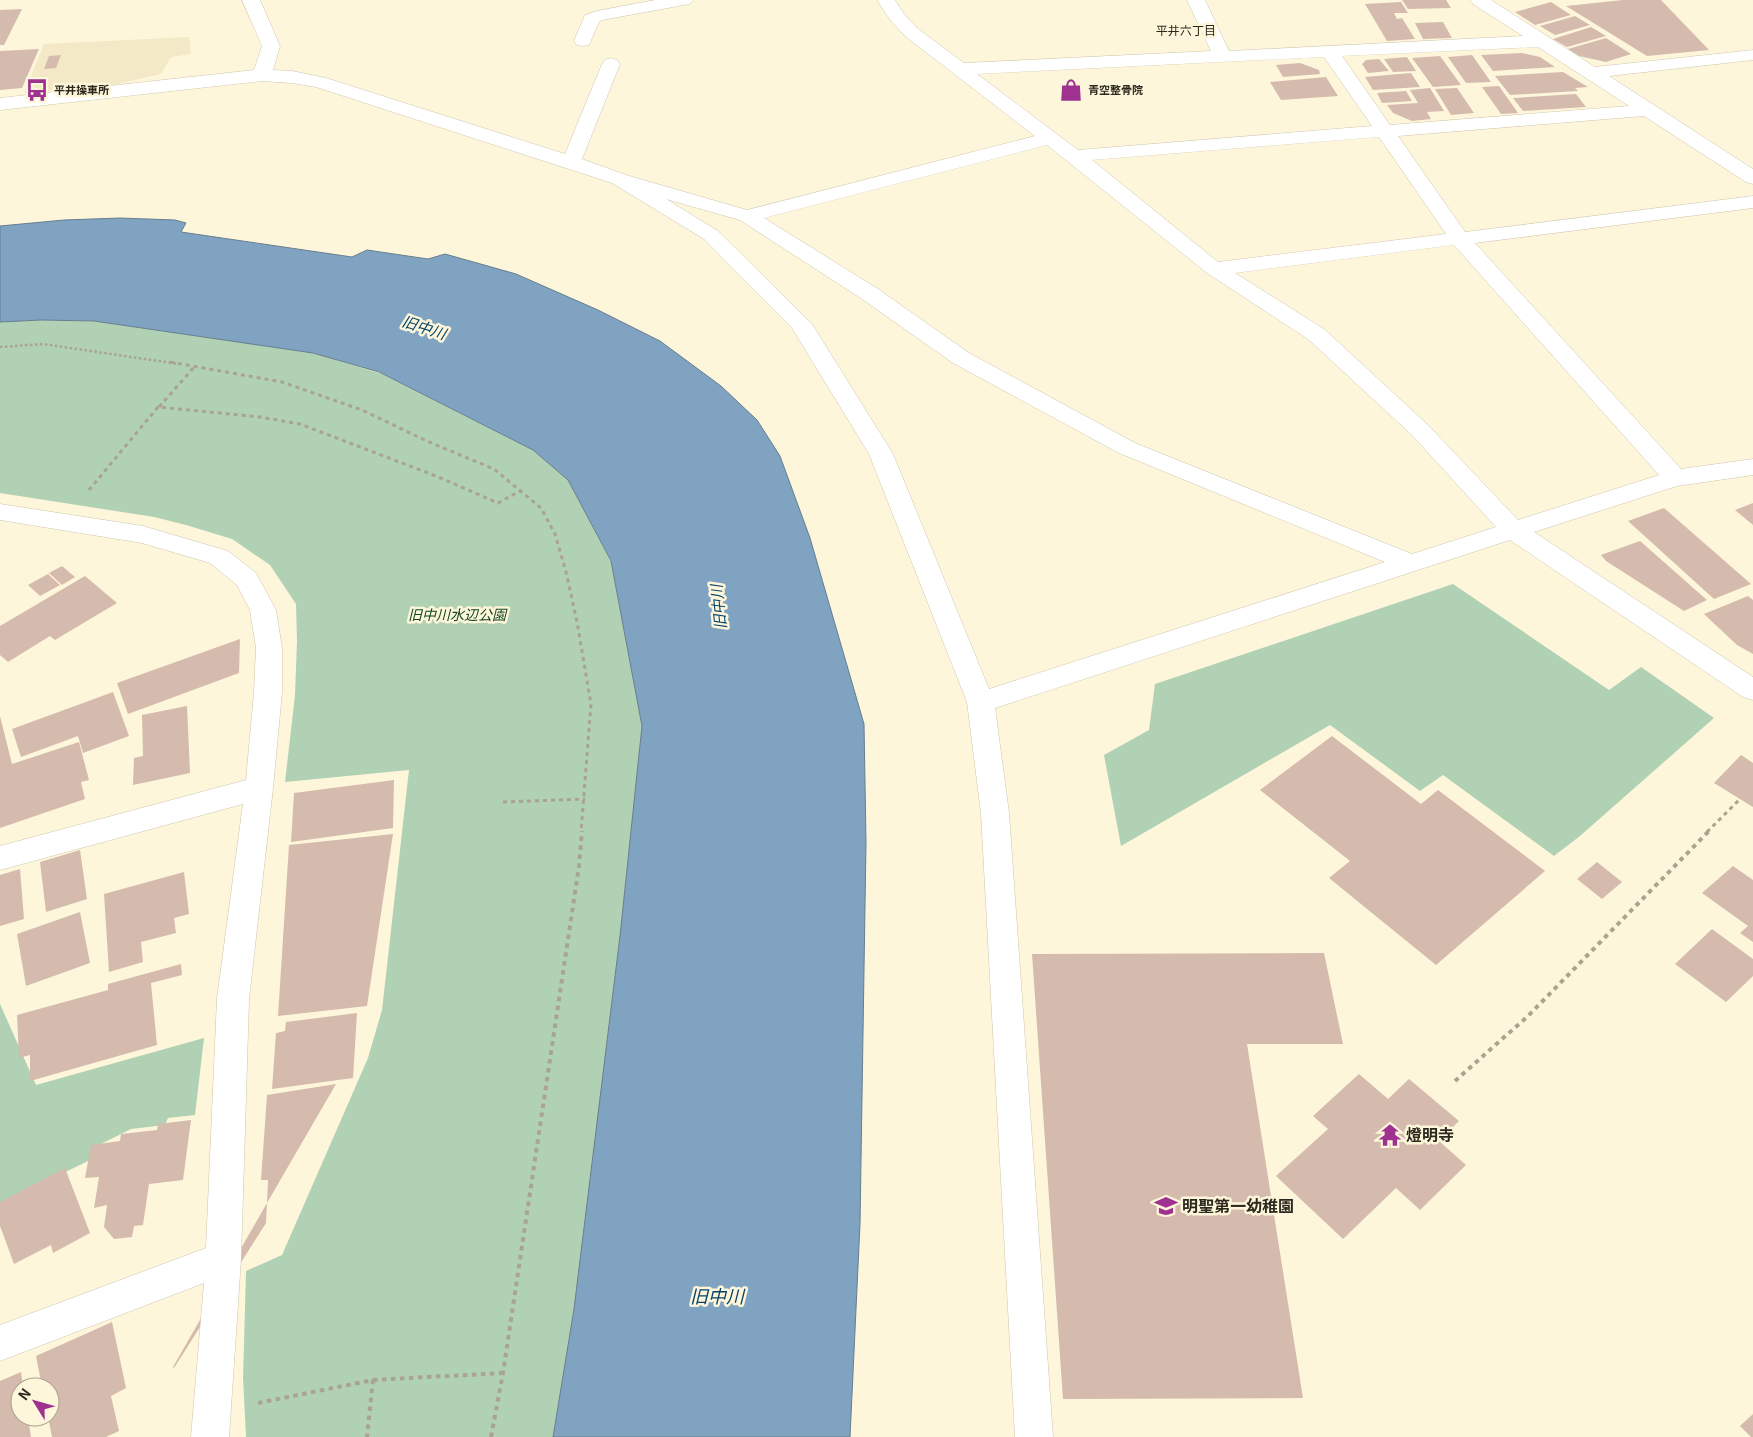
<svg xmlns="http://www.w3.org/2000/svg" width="1753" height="1437" font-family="Georgia,'Noto Sans JP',serif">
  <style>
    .built { fill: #f3e9c7 }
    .green { fill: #b1d1b4 }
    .water { fill: #7fa3c0; stroke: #667e8f }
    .building { fill: #d5bbad }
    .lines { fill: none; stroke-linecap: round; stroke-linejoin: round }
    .minor-casing { stroke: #cdc6ac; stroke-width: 1 }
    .path-far2 { stroke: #a9a38f; stroke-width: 2.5; stroke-dasharray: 2.5 2.5; stroke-linecap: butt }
    .path-far1 { stroke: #a9a38f; stroke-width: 3; stroke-dasharray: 4 4; stroke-linecap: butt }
    .path { stroke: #a9a38f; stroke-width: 4; stroke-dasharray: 4.5 4.5; stroke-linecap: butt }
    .minor { fill: #fff; fill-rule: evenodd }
    .labels { text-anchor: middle; stroke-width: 5; stroke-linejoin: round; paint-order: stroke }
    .far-poi-label { font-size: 11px; font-weight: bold; fill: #2b281e; stroke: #fef6db; text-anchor: start }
    .far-neighbourhood-label { font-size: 12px; fill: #2b281e; stroke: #fef6db }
    .park-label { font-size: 14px; font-style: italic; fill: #11461d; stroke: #fef6db }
    .water-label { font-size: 15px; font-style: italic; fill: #04436a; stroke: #fef6db }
    .near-poi-label { font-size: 16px; font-weight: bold; fill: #2b281e; stroke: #fef6db; text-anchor: start }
    .near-water-label { font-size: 18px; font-style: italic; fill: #04436a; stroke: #fef6db }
  </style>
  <rect width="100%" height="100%" fill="#fef6db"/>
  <polygon class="built" points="189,37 191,54 171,57 161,74 108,86 24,93 44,44"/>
  <g class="green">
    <polygon points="41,320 94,321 313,353 382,374 533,450 568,480 611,562 642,726 620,936 574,1309 553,1437 246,1437 243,1378 246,1271 282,1255 368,1058 382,1010 409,770 285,782 295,695 297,641 296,604 270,565 232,539 186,525 154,517 0,493 0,322"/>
    <polygon points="1453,584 1609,690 1641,667 1714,718 1580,836 1554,856 1443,775 1420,791 1330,725 1121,846 1104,755 1149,730 1155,684"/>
    <polygon points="0,1004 36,1085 204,1038 195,1115 168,1118 165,1125 131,1129 95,1147 90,1160 0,1204"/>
  </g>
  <polygon class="water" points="120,218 175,220 186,223 181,232 352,257 367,250 428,259 445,254 516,274 598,310 660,341 721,386 757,420 780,456 810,538 864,724 866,842 860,1224 850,1437 553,1437 574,1309 620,936 642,726 611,561 568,480 533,450 379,372 313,353 94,321 41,320 0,322 0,226 64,220"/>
  <g class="building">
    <polygon points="1402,0 1446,0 1451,8 1408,9"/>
    <polygon points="1623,0 1661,0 1709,50 1647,56 1566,6"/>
    <polygon points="1401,2 1408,13 1394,13 1397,19 1402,18 1415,39 1387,41 1365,4"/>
    <polygon points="1551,2 1571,15 1535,25 1515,12"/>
    <polygon points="22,9 4,45 0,45 0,10"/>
    <polygon points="1575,16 1590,25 1555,35 1540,26"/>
    <polygon points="1443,22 1452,38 1423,39 1415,23"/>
    <polygon points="1591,27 1606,36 1567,47 1553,39"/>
    <polygon points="1606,38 1631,54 1606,62 1579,56 1568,49"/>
    <polygon points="39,49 22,88 0,90 0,51"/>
    <polygon points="1522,53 1540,57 1555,67 1493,71 1481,55"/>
    <polygon points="61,55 56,68 44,69 49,56"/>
    <polygon points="1472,55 1491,82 1466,83 1448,57"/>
    <polygon points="1440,56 1461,85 1433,87 1412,58"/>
    <polygon points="1407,57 1416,71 1393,72 1384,59"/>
    <polygon points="1379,59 1389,71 1368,73 1362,64 1366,60"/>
    <polygon points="1300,63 1319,70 1320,74 1283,77 1276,65"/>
    <polygon points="1563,72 1588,87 1575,88 1578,91 1510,95 1495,76"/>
    <polygon points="1411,73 1420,87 1373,90 1365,77"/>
    <polygon points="1326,77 1338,96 1281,100 1270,82"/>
    <polygon points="1499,86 1518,113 1501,114 1482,87"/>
    <polygon points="1430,88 1444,111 1427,112 1431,119 1412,121 1393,113 1387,105 1418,103 1410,90"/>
    <polygon points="1457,88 1474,113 1451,115 1435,89"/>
    <polygon points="1406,91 1412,101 1382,103 1377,93"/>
    <polygon points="1576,94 1586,107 1523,111 1513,98"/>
    <polygon points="1753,503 1753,525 1735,510"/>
    <polygon points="1664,508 1751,584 1714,599 1628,521"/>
    <polygon points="1640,541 1707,600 1684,611 1606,561 1601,555"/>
    <polygon points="62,566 75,577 62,585 49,573"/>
    <polygon points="48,574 60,585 40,596 28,585"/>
    <polygon points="85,576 117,603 55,640 50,636 8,662 0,655 0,626"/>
    <polygon points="1748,596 1753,600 1753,654 1737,645 1704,614"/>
    <polygon points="240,639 239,673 128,714 117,683"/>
    <polygon points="113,692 129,736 83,753 78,736 21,757 12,729"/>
    <polygon points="187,706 190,773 133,785 134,758 143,756 142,715"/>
    <polygon points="0,716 12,764 79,742 89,780 81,782 85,799 0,828"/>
    <polygon points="1332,736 1421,804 1438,790 1545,871 1436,965 1329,878 1350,861 1260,790"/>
    <polygon points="1741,755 1753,763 1753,807 1714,783"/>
    <polygon points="394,780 393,828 291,842 294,793"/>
    <polygon points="393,834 367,1006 278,1016 289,845"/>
    <polygon points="80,850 87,899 46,912 40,862"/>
    <polygon points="1597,862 1622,882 1602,899 1577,879"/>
    <polygon points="1733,866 1753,880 1753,942 1740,933 1748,926 1702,893"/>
    <polygon points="20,869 24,919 0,926 0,875"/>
    <polygon points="184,872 189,914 174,918 176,933 141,942 143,962 109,972 104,894"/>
    <polygon points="80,912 90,963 26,986 17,934"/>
    <polygon points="1712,929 1753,959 1753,976 1726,1002 1675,964"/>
    <polygon points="1324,953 1343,1044 1247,1044 1303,1398 1063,1399 1032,954"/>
    <polygon points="181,964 182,975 151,983 157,1045 30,1081 30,1055 19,1058 17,1015 108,990 108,984"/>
    <polygon points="357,1013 353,1078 272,1089 276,1033 285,1031 286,1022"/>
    <polygon points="1359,1074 1388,1099 1409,1079 1459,1121 1439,1141 1466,1165 1420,1210 1396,1188 1343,1239 1276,1176 1328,1129 1313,1116"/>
    <polygon points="336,1084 267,1203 268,1180 261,1180 267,1095"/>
    <polygon points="191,1120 183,1180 149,1184 143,1225 134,1226 132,1237 114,1239 104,1227 107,1205 94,1208 99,1177 85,1178 91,1145 120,1141 121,1134 157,1130 158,1124"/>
    <polygon points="65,1168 90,1233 53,1253 51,1245 14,1264 0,1226 0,1202"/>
    <polygon points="267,1203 266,1223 174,1368 173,1367"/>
    <polygon points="112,1322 126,1388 111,1396 119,1431 106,1437 52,1437 48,1417 50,1417 50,1387 42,1387 36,1356"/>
    <polygon points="21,1372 23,1387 20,1387 20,1417 28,1417 31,1437 0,1437 0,1381"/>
    <polygon points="1753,1414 1753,1437 1751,1437 1740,1426"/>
  </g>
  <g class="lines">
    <defs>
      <g id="minor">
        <path d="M242 0H260L280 46 273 70 292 71 326 78 565 154 602 64 605 60 611 58 617 60 620 64 582 159 626 175 747 210 1035 136 905 36 891 21 877 0H895L904 14 917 28 964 63 1211 51 1187 0H1205L1229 51 1523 36 1473 4 1470 0H1491L1595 67 1753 50V60L1609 76 1753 169V184L1746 182 1644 116 1398 136 1465 232 1753 196V208L1475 243 1681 469 1753 459V475L1677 486 1534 532 1753 677V700L1743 697 1510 540 995 708 1009 813 1053 1437H1015L981 813 967 702 869 454 792 328 704 239 612 183 316 87 292 83 262 81 0 110V98L254 70 262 46ZM1538 47 1629 106 1390 125 1342 56ZM1324 57 1372 126 1078 150 977 74ZM1379 137 1446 234 1218 262 1092 160ZM1047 145 1207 273 1308 339 1412 435 1496 527 1412 554 1135 443 969 353 878 289 764 218ZM666 199 740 220 862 299 953 363 1119 453 1385 562 989 689 893 454 812 324 718 231ZM1454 245 1659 475 1518 520 1428 425 1324 329 1235 273Z"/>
        <polygon points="655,0 693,0 690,4 684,5 602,20 599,22 589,45 583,46 577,45 574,41 585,15 597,11"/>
        <polygon points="0,504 143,526 228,551 256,573 276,610 282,648 282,692 273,788 249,999 241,1259 229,1437 191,1437 204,1283 0,1361 0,1325 206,1248 217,999 243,804 0,870 0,846 246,780 254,692 256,648 250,610 237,585 210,563 142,543 0,520"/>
      </g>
    </defs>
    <use href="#minor" class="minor-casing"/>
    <polyline class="path-far2" points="0,347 43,344 179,364"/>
    <g class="path-far1">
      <polyline points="170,362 282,382 362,410 429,442 494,469 541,508 555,534 566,572 577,622 591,704 581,832"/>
      <polyline points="159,407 195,366"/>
      <polyline points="89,490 158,407 260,417 300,424 436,476 498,503 520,491"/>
      <polyline points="503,802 585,799"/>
      <polyline points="1707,832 1740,799"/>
    </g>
    <g class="path">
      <polyline points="1455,1081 1528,1016 1709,831"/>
      <polyline points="373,1380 503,1373"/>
      <polyline points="258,1403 373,1380 367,1437"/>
      <polyline points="491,1437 503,1373 579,866 582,831"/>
    </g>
    <use href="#minor" class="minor"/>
  </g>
  <defs>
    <symbol id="bus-bare" viewBox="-9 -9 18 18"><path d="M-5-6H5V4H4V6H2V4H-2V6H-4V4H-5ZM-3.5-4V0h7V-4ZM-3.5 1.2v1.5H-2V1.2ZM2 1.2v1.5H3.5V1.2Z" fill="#9f3190" stroke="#fef6db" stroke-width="2.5" paint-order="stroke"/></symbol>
    <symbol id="shop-bare" viewBox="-9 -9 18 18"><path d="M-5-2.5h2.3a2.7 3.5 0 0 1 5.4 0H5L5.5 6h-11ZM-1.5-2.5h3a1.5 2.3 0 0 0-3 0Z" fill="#9f3190" stroke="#fef6db" stroke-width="2.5" paint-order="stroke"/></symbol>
    <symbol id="temple-bare" viewBox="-9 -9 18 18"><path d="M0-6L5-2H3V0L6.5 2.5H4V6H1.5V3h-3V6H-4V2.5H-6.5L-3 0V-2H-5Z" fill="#9f3190" stroke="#fef6db" stroke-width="2.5" paint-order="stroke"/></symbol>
    <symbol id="school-bare" viewBox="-9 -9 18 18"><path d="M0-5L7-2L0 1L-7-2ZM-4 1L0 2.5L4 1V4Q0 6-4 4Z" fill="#9f3190" stroke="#fef6db" stroke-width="2.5" paint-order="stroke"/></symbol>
  </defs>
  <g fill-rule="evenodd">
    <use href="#bus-bare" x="21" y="74" width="32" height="32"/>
    <use href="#shop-bare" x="1055" y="74" width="32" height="32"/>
    <use href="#temple-bare" x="1374" y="1119" width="32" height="32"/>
    <use href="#school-bare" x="1150" y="1190" width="32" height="32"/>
  </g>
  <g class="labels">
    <g class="far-poi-label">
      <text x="54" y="94">平井操車所</text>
      <text x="1088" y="94">青空整骨院</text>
    </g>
    <g class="far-neighbourhood-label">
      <text x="1186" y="35">平井六丁目</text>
    </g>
    <g class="park-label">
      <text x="457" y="620">旧中川水辺公園</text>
    </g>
    <g class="water-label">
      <text transform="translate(424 328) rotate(18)" y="5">旧中川</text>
      <text transform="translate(719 607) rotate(-96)" y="5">旧中川</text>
    </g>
    <g class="near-poi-label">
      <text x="1406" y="1141">燈明寺</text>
      <text x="1182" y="1212">明聖第一幼稚園</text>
    </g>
    <g class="near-water-label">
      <text x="717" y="1303">旧中川</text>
    </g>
  </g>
  <g transform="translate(35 1402) rotate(307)"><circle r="24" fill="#fef6db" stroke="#aaa48f"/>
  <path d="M0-4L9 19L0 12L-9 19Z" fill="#9f3190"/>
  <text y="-8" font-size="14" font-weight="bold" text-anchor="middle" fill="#2b281e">N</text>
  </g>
</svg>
